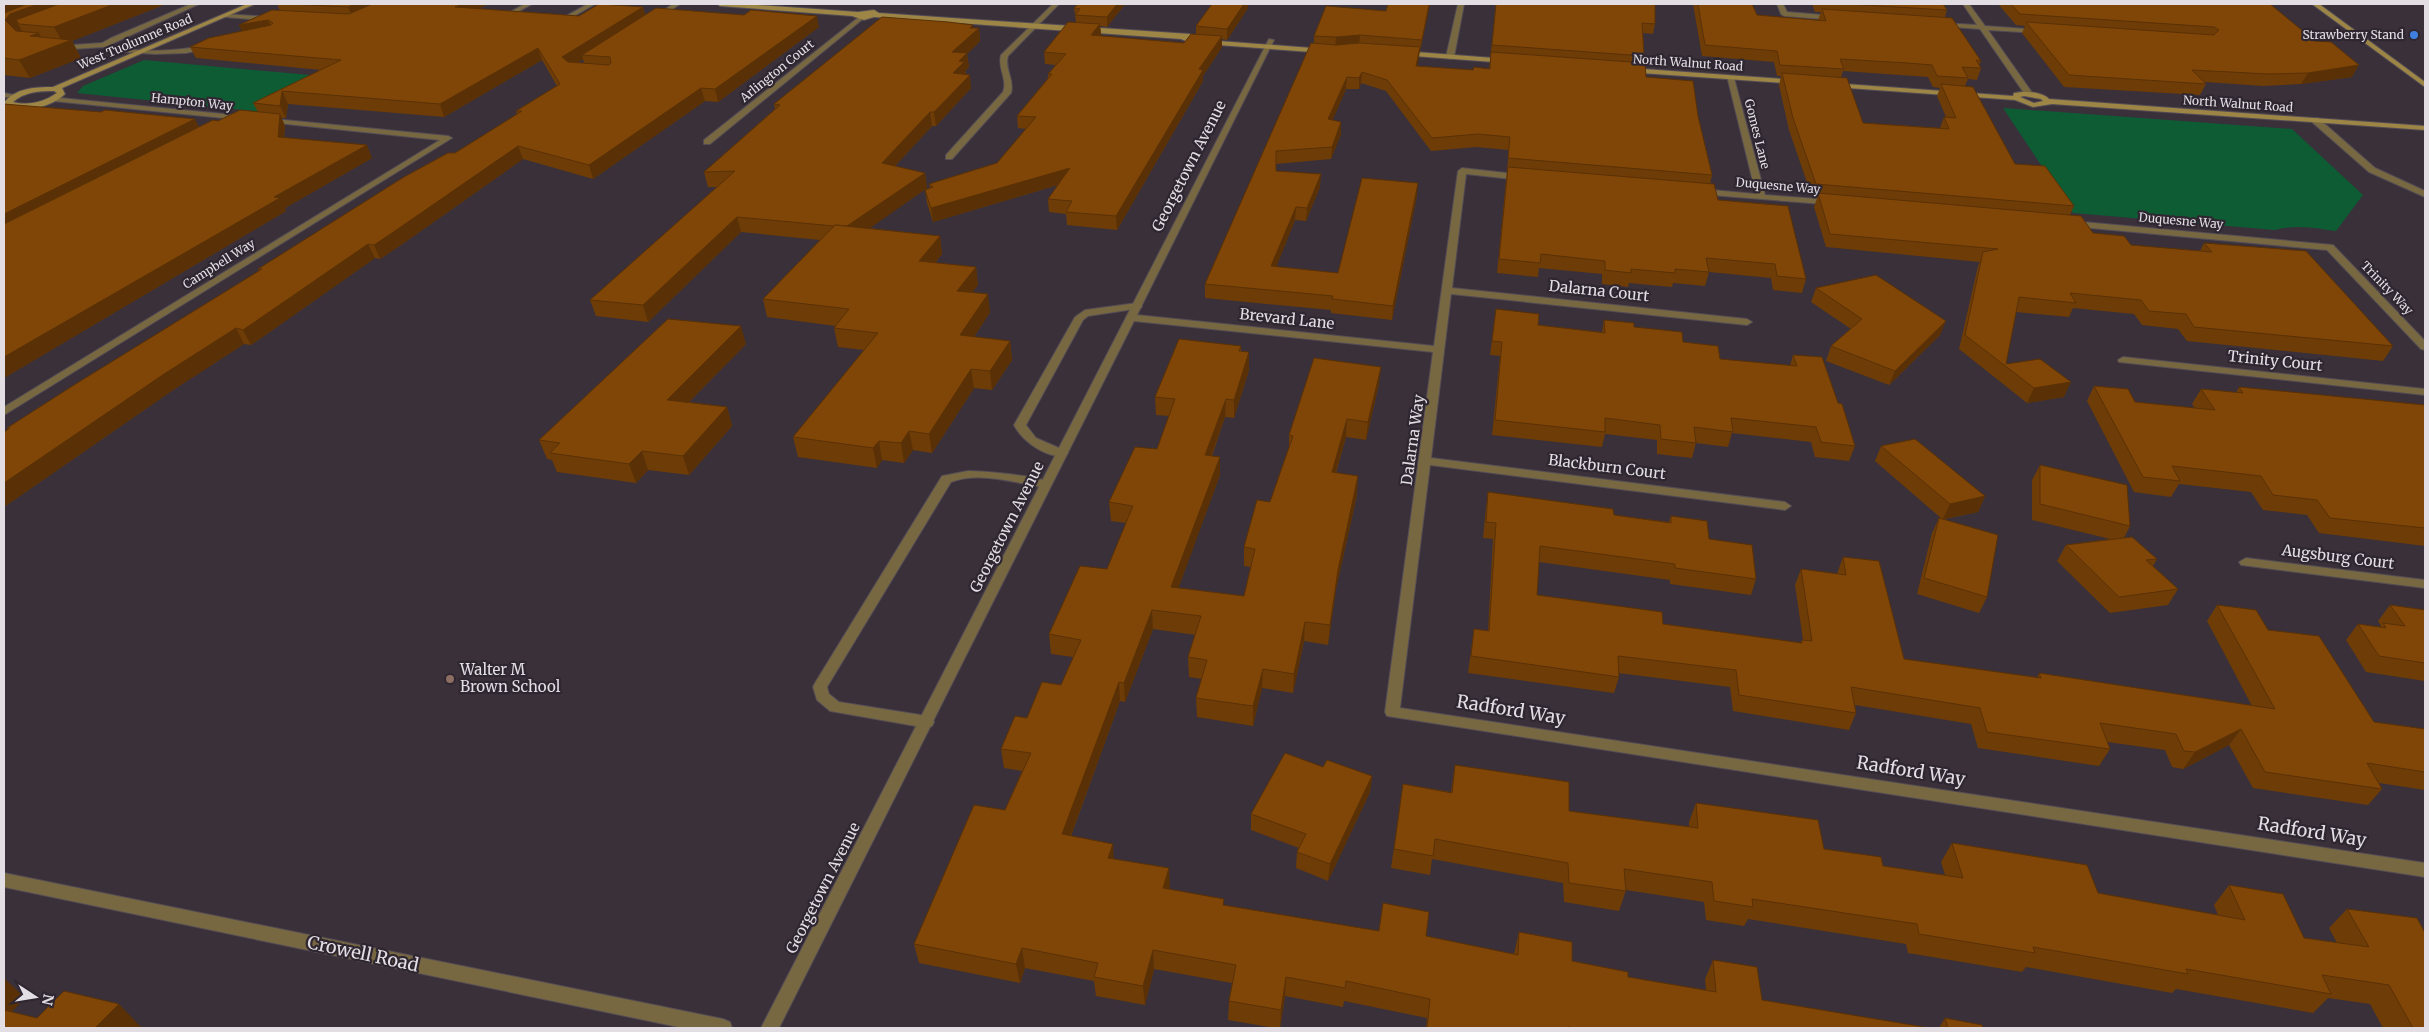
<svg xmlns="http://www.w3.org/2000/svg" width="2429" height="1032" font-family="Merriweather,serif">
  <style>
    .green { fill: #0e5c34 }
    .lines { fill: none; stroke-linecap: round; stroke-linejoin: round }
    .lane-casing { stroke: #544c55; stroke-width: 2 }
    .street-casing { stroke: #544c55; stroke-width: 2 }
    .secondary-casing { stroke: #544c55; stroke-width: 2 }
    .lane { fill: #776842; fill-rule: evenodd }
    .street { fill: #776842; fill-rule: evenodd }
    .secondary { fill: #9c8545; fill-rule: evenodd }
    .wall { fill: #6e3c07; fill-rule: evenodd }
    .shaded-wall { fill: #5a3106 }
    .building { fill: #804608; stroke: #5a3106 }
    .shop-dot { fill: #3f7fe0; stroke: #2e2630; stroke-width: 2 }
    .education-dot { fill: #8d6e63; stroke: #2e2630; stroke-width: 2 }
    .labels { text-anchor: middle; stroke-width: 4.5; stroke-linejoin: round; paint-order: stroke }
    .far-poi-label { font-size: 12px; fill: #e3dde4; stroke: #2e2630; text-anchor: end }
    .far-street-label { font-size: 12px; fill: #e3dde4; stroke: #2e2630 }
    .street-label { font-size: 15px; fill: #e3dde4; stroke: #2e2630 }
    .poi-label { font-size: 15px; fill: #e3dde4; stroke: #2e2630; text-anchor: start }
    .near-street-label { font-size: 18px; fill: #e3dde4; stroke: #2e2630 }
  </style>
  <rect width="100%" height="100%" fill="#39303a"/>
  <g class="green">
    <polygon points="144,60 332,77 264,112 77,93 83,86"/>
    <path d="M2003 108 2292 129 2363 195 2336 231C2315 228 2296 224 2275 230L2073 213Z"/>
  </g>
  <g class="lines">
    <defs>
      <g id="lane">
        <path d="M191 4H199L109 45C138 54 178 51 208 45L212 47 210 48 186 53 155 54 125 52 103 47 58 50 54 48 58 46 102 43 111 38Z"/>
        <polygon points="525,4 532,4 510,16 510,19 501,17"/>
        <polygon points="588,4 595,4 562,23 553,21 559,20"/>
        <polygon points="223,14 273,17 276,19 273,21 225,17 223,16"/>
        <path d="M1137 303 1142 306 1141 308 1088 316 1083 320 1026 425 1036 438 1066 451 1068 453 1066 455C1048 460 1022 441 1014 425L1075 317 1085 310Z"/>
        <path d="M968 471C982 471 1045 476 1052 484L1046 488C1016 483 980 471 951 482L827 687 829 694 839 702 927 716 932 718 934 722 932 726 927 728 830 711 817 700 813 687 815 683 942 476Z"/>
      </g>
      <g id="street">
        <polygon points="673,4 680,4 658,19 654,19 654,17"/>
        <path d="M1053 4H1059L1008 56C1004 69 1015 80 1011 93L952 159H946V155L1003 92C1008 79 997 68 1001 55Z"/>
        <polygon points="1458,4 1464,4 1454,57 1450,59 1446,57"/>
        <polygon points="1777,4 1783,4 1787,12 1835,16 1838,18 1835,20 1784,16 1781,14"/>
        <polygon points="1963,4 1969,4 1985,26 2042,30 2042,32 2040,33 1988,30 2033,94 2032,96 2026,96 1980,29 1940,26 1939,25 1942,23 1977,25"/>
        <polygon points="859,17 864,18 710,144 704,144 704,140"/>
        <polygon points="1269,39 1274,40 1137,315 1434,346 1458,171 1462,168 1524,175 1525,177 1521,180 1466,174 1452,288 1747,319 1752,322 1747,325 1451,294 1431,458 1785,502 1791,506 1785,510 1430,465 1400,708 2425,863 2425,877 1387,716 1385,712 1433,352 1134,321 779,1028 761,1028"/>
        <polygon points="1727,76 1734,78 1765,195 1833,200 1837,203 1836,205 1698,194 1697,192 1701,189 1756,194"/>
        <polygon points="4,93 20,96 16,98 4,97"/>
        <polygon points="50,97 244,116 248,118 244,120 53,101 50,101"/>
        <polygon points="264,118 448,136 452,138 4,415 4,407 440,140 267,122 263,120"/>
        <polygon points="2312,118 2318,118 2375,168 2425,191 2425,197 2369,172 2312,122"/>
        <polygon points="2072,221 2333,245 2425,341 2425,350 2421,349 2327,250 2069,226 2067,224"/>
        <polygon points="2123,357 2425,389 2425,395 2119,362 2118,360"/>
        <polygon points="2246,558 2425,580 2425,588 2241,565 2239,562"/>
        <polygon points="4,873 723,1019 730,1022 732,1028 683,1028 4,887"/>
      </g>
      <g id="secondary">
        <path d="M247 4H255L62 88 65 94C52 107 20 115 4 103 15 88 35 87 53 87ZM54 91 57 93C44 102 28 106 13 102 24 92 39 91 54 91Z"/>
        <polygon points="717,4 743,4 858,12 874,10 879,13 1190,34 1193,36 1190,38 1192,39 1325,49 1329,51 1325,53 1191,43 1181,39 874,17 864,20 852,16 720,6"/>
        <polygon points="2312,4 2319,4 2425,82 2425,87"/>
        <polygon points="1403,51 1507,59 1511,61 1507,63 1400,55 1399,53"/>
        <polygon points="1630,68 1797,80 1801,82 1797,84 1627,72 1626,70"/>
        <path d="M1831 83 2013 96 2014 93C2024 91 2041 91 2049 99L2425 126V130L2052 104 2033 107 2015 100 1834 87 1830 85ZM2024 96 2041 99 2043 101 2034 103 2020 97Z"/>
      </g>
    </defs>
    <use href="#lane" class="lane-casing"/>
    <use href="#street" class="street-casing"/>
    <use href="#secondary" class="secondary-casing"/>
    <use href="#lane" class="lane"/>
    <use href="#street" class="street"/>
    <use href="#secondary" class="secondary"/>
  </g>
  <g class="wall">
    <polygon points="4,4 166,4 72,41 81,58 30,78 4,75"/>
    <path d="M277 4H485L486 5 478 9 579 16 643 7 645 15 819 27 718 102 705 101 593 179 523 159 401 245 380 259 375 258 251 345 244 344 173 390 4 507V432L8 429 7 428 259 271 258 269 455 153 517 115 516 111 557 86 542 60 444 117 288 104 286 118H281L285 126 284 137 372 158 285 208 286 211 4 378V104L199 127 218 121 258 112 253 103 321 70 196 58 190 47 241 31 280 11ZM583 59 584 63 577 62Z"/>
    <polygon points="1076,4 1125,4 1107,27 1100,26 1101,35 1100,36 1184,43 1196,34 1196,26 1248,8 1227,40 1222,39 1222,47 1203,76 1203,81 1117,230 1067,225 1066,214 1049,212 1048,199 1058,185 933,222 927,203 925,190 930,188 929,184 997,163 1026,129 1018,128 1017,116 1048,78 1048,74 1056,65 1045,64 1044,52 1076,22 1074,8 1077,4"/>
    <polygon points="1388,4 1430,4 1420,51 1420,50 1417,66 1473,70 1489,69 1496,4 1655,24 1653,34 1643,33 1644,56 1643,63 1646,77 1698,116 1712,175 1710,184 1718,200 1806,279 1802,293 1773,290 1771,278 1709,272 1705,286 1673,283 1672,287 1629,283 1628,287 1602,284 1602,274 1539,268 1538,277 1497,273 1509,150 1476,147 1431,151 1386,91 1361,83 1359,89 1346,89 1332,120 1341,134 1331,159 1276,164 1276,171 1320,187 1306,221 1295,220 1276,267 1338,273 1417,195 1392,320 1331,313 1331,310 1205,298 1205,284 1314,43 1314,36 1386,11"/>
    <path d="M1693 4H1752L1757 15 1818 20 1821 12H1815L1812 4H1943L1947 10 1945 17 1981 61 1979 65 1981 68 1977 80 1968 79 1965 86 2015 164 2074 206 2070 215 2093 233 2131 245 2200 251 2204 243 2393 346 2383 361 2187 341 2178 329 2142 325 2134 314 2073 308 2069 317 2016 312 2006 364 2064 397 2027 403 1959 349 1978 266 1980 262 1826 247 1814 207 1817 198 1812 197 1789 130 1779 85 1781 76H1777L1774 62 1702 56ZM1843 71 1928 77 1933 87 1940 88 1937 96 1946 117H1944L1940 128 1863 123 1841 77Z"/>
    <polygon points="1998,4 2270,4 2352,77 2301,84 2263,86 2205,82 2206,84 2200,95 2064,87 2022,33 2025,26 2016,25"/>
    <polygon points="973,28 979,28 980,41 967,54 969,67 965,71 966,74 971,88 936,126 932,126 895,166 925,173 927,188 869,228 940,236 942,254 935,263 976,267 978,285 972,292 990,312 974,337 1010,341 1012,360 992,390 974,388 932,453 913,450 904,463 882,460 877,468 798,457 793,437 864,350 838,347 834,328 836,326 767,317 763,299 820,240 741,232 648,322 596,316 590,300 718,187 708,187 704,172 775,109 774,104"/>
    <polygon points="1816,288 1940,335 1889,385 1826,361 1831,346 1851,329 1811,302"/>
    <polygon points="1496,309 1538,325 1602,332 1604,320 1634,327 1683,342 1720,359 1790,366 1793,355 1838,403 1855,446 1849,461 1815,457 1811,442 1732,433 1728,447 1696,443 1692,458 1657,454 1657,440 1605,434 1602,447 1492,435 1500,356 1490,355"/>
    <polygon points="746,344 689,402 727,407 732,426 689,475 648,470 636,483 557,472 552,460 547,459 539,440"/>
    <polygon points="1241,346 1241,351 1249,370 1234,418 1225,417 1212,456 1220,475 1178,588 1244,596 1251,567 1244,566 1244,547 1270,502 1289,447 1289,435 1379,384 1366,440 1346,437 1336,473 1357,495 1336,589 1328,645 1304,641 1293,693 1262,688 1253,726 1197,717 1196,698 1202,679 1189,677 1188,657 1196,635 1153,629 1125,702 1120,701 1071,836 1114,859 1169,868 1169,889 1224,905 1379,931 1426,936 1514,954 1519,932 1572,961 1628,977 1706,990 1705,979 1713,960 1762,1000 1930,1028 1426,1028 1427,1018 1344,1001 1343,1007 1285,996 1280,1028 1275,1028 1228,1020 1229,1001 1232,983 1154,969 1145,1005 1096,996 1094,981 1025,968 1020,983 919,963 914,944 1005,810 1022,771 1004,768 1001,749 1027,718 1061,685 1073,657 1051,654 1049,634 1107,569 1126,523 1111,521 1109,502 1157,449 1169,416 1156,415 1155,397"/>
    <polygon points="2094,386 2135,402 2195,408 2192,404 2201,389 2236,393 2239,387 2425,405 2425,546 2319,533 2307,515 2263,510 2251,492 2179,484 2171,497 2134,492 2087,401"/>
    <polygon points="1881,446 1985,496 1978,512 1945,519 1987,597 1979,613 1917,594 1932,533 1939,518 1942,519 1875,461"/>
    <polygon points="2040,465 2130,526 2124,538 2157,559 2153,566 2178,589 2168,605 2110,613 2057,561 2066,545 2110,539 2032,520 2032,480"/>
    <polygon points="1488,492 1614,515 1669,522 1671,516 1709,539 1756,579 1751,595 1670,584 1670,580 1539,562 1537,595 1663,624 1800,643 1802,640 1803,640 1795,585 1801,569 1837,574 1843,557 1904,659 2037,678 2039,673 2252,706 2207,621 2217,605 2268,630 2374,722 2425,729 2425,790 2379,783 2382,789 2368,805 2253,788 2229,745 2183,769 2172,767 2165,750 2107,742 2110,749 2099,766 1978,748 1971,724 1855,705 1856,713 1849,730 1733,711 1730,687 1618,673 1619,677 1614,693 1468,673 1474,629 1488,631 1493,539 1483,538 1486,508"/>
    <polygon points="2390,605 2425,610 2425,681 2366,672 2346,640 2358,624 2380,627 2381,626 2378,621"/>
    <polygon points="1455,765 1569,811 1689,827 1689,822 1696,803 1824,849 1883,866 1945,875 1941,862 1952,843 2098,893 2218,915 2214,905 2229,885 2304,938 2337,943 2329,928 2347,909 2425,1028 2383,1028 2370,1004 2328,998 2313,1013 2176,989 2172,993 2026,967 2022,972 1908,953 1906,944 1748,919 1744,926 1706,920 1704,902 1626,890 1619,911 1564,902 1563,883 1432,859 1430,875 1391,868 1403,784 1451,792"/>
    <polygon points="1323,767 1372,776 1370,792 1328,881 1296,868 1297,852 1299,848 1251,830 1251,814"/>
    <polygon points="1945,1018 1983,1028 1939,1028"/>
  </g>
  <g class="shaded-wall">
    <polygon points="10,4 94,4 17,22 22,31 20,31 15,38 4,27 4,6"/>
    <polygon points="114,4 166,4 72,41 81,58 30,78 19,60 30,36 39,33 48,49 63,43 54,27"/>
    <polygon points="355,4 385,4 353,18 348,7"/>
    <polygon points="462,4 485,4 486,5 459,19 455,7"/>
    <polygon points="1117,4 1125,4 1107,27 1107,17"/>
    <polygon points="1244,4 1248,4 1248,8 1227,40 1227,29"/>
    <polygon points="1429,4 1430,4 1420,51 1422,40"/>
    <polygon points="643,7 646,19 582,55 583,59 566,69 562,57"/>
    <polygon points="817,16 819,27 718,102 715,89"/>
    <polygon points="268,20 273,31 244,37 239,25"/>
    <polygon points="1100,24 1101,35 1092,46 1091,35"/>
    <polygon points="973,25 974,33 979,28 980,41 967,54 969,67 965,71 966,75 953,73 952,52 970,28"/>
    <polygon points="1360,35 1359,46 1335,48 1336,37"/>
    <polygon points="1222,36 1222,47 1203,76 1203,81 1117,230 1116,216 1199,69"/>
    <polygon points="1420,47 1419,58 1415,77 1416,66"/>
    <polygon points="538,48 542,60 444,117 440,104"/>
    <polygon points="2359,65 2352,77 2301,84 2308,73"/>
    <polygon points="1362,72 1361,83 1359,89 1359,78"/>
    <polygon points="970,75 971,88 936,126 934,112"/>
    <polygon points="1347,77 1346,89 1328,131 1328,119"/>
    <polygon points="701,88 705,101 593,179 589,165"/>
    <polygon points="282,91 288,104 286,118 280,106"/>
    <polygon points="930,112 932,126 884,178 882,163"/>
    <polygon points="280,114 285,126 283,149 278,137"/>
    <polygon points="195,119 201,131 4,232 4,214"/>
    <polygon points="1341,122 1341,134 1331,159 1332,147"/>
    <polygon points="367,145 372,158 285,208 286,211 4,378 4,357 274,197"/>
    <polygon points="518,146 523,159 401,245 380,259 374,245"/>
    <polygon points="1070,168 1071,181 933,222 931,208"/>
    <polygon points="925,173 927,188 849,243 846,227"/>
    <polygon points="1321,174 1320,187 1306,221 1307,208"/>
    <polygon points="1418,183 1417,195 1392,320 1393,306"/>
    <polygon points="1296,207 1295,220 1271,280 1271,266"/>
    <polygon points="737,217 741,232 648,322 643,305"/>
    <polygon points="940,236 942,254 922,278 919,261"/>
    <polygon points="368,244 375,258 251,345 243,330"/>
    <polygon points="976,267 978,285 960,309 957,291"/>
    <polygon points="988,294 990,312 963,354 960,335"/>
    <polygon points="1946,321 1940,335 1889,385 1895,371"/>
    <polygon points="741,326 746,344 673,418 667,400"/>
    <polygon points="236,328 244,344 173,390 4,507 4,483 164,374"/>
    <polygon points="1010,341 1012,360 992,390 990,371"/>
    <polygon points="1249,352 1249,370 1234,418 1234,400"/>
    <polygon points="1381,367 1379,384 1366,440 1368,422"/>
    <polygon points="971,369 974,388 932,453 929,434"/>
    <polygon points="2071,382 2064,397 2027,403 2034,388"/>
    <polygon points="1226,399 1225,417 1205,473 1205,455"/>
    <polygon points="727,407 732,426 689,475 683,456"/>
    <polygon points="1347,419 1346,437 1330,491 1332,472"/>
    <polygon points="909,431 913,450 904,463 901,443"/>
    <polygon points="879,441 882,460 877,468 873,448"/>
    <polygon points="642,451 648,470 636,483 629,464"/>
    <polygon points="1220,457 1220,475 1172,606 1171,587"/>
    <polygon points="1358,476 1357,495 1336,589 1328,645 1330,625 1338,570"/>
    <polygon points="1985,496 1978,512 1943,519 1950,504"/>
    <polygon points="1152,610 1153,629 1125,702 1124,683"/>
    <polygon points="1305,622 1304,641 1293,693 1294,674"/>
    <polygon points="1263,669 1262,688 1253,726 1253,706"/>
    <polygon points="1119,682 1120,701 1064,854 1062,834"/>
    <polygon points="2241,729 2229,745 2183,769 2195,752"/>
    <polygon points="1372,776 1370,792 1328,881 1330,864"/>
    <polygon points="1113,844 1114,864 1108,858"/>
    <polygon points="1169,868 1170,887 1164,908 1163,888"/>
    <polygon points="1022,948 1025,968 1020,983 1016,964"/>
    <polygon points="1153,950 1154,969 1145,1005 1143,986"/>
    <polygon points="1286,977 1285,996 1280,1028 1281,1010"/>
    <polygon points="4,978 25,998 4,1020"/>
    <polygon points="119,1004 141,1027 140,1028 95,1028"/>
  </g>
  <g class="building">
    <polygon points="27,4 38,4 10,14 5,20 16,31 39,33 30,36 71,40 19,60 4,58 4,13"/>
    <polygon points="59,4 114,4 54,27 19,24 16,20"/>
    <polygon points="292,4 355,4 348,7"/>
    <polygon points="372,4 462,4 455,7 579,16 599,4 643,7 562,57 568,62 609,65 611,63 610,57 582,55 656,8 744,15 751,10 817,16 715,89 701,88 589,165 518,146 395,231 374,245 368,244 243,330 236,328 164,374 4,483 4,432 10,428 7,428 74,385 262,269 258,269 404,177 448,153 455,153 522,111 516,111 560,84 538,48 440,104 282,91 280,106 253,103 341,60 190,47 209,38 271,25 273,23 268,20 239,25 272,10 349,14"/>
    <polygon points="1078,4 1117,4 1107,17 1075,15 1080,9 1074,8"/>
    <polygon points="1212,4 1244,4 1227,29 1196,26"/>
    <polygon points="1388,4 1429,4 1422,40 1360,35 1336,37 1314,36 1326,6 1386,11"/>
    <polygon points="1496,4 1655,4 1655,24 1642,23 1644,56 1492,45"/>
    <polygon points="1698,4 1752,4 1757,15 1826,21 1822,9 1952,18 1981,61 1976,60 1981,68 1962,67 1968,78 1937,76 1932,65 1908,63 1840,59 1844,69 1780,65 1777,51 1705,45"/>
    <polygon points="1847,4 1943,4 1947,10"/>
    <polygon points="2011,4 2270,4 2315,41 2331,42 2359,65 2308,73 2269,74 2192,70 2206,84 2069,75 2026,22 2214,35 2219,30 2214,27 2020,14"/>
    <polygon points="882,17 948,22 973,25 970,28 979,28 952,52 967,53 959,61 964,62 953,73 970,75 934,112 930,112 882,163 925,173 847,226 835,225 834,226 737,217 643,305 590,300 735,171 704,172 780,105 774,104"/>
    <polygon points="1068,22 1100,24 1091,35 1184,43 1191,34 1222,36 1199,69 1203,70 1116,216 1066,212 1072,201 1048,199 1070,168 931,208 925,190 933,187 929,184 997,163 1036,117 1017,116 1052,74 1048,74 1066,54 1044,52"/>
    <polygon points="1311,43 1336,45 1360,43 1420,47 1416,66 1473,70 1474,67 1490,69 1491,52 1645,63 1646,77 1693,81 1698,116 1712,175 1508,158 1510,137 1478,134 1432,138 1387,80 1362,72 1359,78 1347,77 1328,119 1341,122 1332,147 1276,151 1276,171 1321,174 1307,208 1296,207 1271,266 1338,273 1362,178 1418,183 1393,306 1332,299 1333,296 1205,284"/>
    <polygon points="1782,73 1847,78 1863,123 1949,129 1944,117 1956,118 1941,84 1973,87 2015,164 2045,166 2074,206 1816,184 1793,118"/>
    <polygon points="4,104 101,112 105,110 195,119 4,214"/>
    <polygon points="240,110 280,114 278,137 367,145 274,197 280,198 4,357 4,224 213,120 218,121"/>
    <polygon points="1508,167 1714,184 1718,200 1788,206 1806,279 1777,276 1775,264 1706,258 1709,272 1675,269 1675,273 1631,269 1631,273 1605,270 1605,261 1541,254 1540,263 1499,259"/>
    <polygon points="1818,193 2081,216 2093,233 2124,236 2131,245 2212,252 2204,243 2306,251 2393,346 2194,327 2186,314 2149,311 2141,300 2070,293 2076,303 2019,297 2006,364 2040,359 2071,382 2034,388 1965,335 1983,252 1998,249 1830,234"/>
    <polygon points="835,225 940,236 919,261 976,267 957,291 988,294 960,335 1010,341 990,371 971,369 929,434 909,431 901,443 879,441 873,448 793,437 878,333 834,328 849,309 763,299"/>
    <polygon points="1876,275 1946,321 1895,371 1831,346 1862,319 1816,288"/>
    <polygon points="1496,309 1539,314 1538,325 1605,333 1604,320 1634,323 1634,327 1682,332 1683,342 1718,346 1720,359 1797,366 1793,355 1822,357 1838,403 1842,404 1855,446 1821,442 1816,427 1731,418 1733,432 1694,427 1696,443 1661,439 1660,425 1605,418 1605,432 1495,420 1502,342 1492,341"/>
    <polygon points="668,319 741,326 667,400 727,407 683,456 642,451 629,464 550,453 560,443 539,440"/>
    <polygon points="1179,339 1241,346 1239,351 1249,352 1234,400 1226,399 1205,455 1220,457 1171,587 1244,596 1255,549 1244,547 1257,500 1270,502 1293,436 1289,435 1314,358 1381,367 1368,422 1347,419 1332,472 1358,476 1338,570 1330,625 1305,622 1294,674 1263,669 1253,706 1196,698 1207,660 1188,657 1201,616 1152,610 1124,683 1119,682 1062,834 1113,844 1108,858 1169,868 1163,888 1224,899 1223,905 1379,931 1383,903 1429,912 1426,936 1518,955 1519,932 1572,942 1572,961 1628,972 1628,977 1716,992 1713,960 1757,967 1762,1000 1930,1028 1573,1028 1568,1027 1568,1028 1427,1028 1430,999 1346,981 1345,988 1286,977 1281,1010 1229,1001 1236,965 1153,950 1143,986 1094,977 1098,963 1022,948 1016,964 914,944 974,805 1005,810 1031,753 1001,749 1015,716 1027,718 1042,682 1061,685 1081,640 1049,634 1080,566 1107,569 1133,506 1109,502 1135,447 1157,449 1175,399 1155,397"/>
    <polygon points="2094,386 2128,389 2135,402 2215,410 2201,389 2243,393 2239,387 2425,405 2425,528 2330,518 2317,500 2273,495 2261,476 2172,466 2180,481 2143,477"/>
    <polygon points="1915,439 1985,496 1950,504 1881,446"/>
    <polygon points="2040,465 2127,485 2130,526 2040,504"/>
    <polygon points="1488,492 1613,509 1614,515 1671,523 1671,516 1707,521 1709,539 1752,545 1756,579 1675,568 1675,564 1540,546 1537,595 1662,612 1663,624 1802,643 1802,640 1812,641 1801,569 1846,575 1843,557 1879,561 1904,659 2041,678 2039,673 2275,709 2217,605 2256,610 2268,630 2319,636 2374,722 2425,729 2425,772 2367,763 2382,789 2265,772 2241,729 2195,752 2184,751 2176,734 2100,723 2110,749 1987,732 1980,708 1851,687 1856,713 1739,695 1736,670 1618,656 1619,677 1471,656 1474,629 1489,631 1496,523 1486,522"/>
    <polygon points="1939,518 1998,535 1987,597 1924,578"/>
    <polygon points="2132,537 2157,559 2146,560 2178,589 2119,597 2066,545"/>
    <polygon points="2390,605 2425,610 2425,663 2379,656 2358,624 2386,628 2383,623 2405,626"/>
    <polygon points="1285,753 1323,767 1327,760 1372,776 1330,864 1297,852 1306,834 1251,814"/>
    <polygon points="1455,765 1569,782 1569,811 1698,828 1696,803 1818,820 1824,849 1881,857 1883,866 1963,878 1952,843 2087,865 2098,893 2245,920 2229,885 2283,894 2304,938 2369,947 2347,909 2417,918 2425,933 2425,1028 2413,1028 2389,985 2322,975 2331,994 2186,969 2188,974 2033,947 2035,953 1919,934 1917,924 1752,899 1753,907 1714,901 1712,882 1624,869 1626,891 1569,883 1568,863 1435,839 1433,856 1394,849 1403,784 1452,793"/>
    <polygon points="64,991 119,1004 95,1028 4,1028 4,1010 37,1018"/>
    <polygon points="1945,1018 1982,1025 1983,1028 1948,1028"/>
  </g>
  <circle class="shop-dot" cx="2414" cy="35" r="5"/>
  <circle class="education-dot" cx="450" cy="679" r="5"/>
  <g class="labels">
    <g class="far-poi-label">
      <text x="2404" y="39">Strawberry Stand</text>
    </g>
    <g class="far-street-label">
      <text transform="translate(135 42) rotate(-23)" y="4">West Tuolumne Road</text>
      <text transform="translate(1688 63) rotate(4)" y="4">North Walnut Road</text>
      <text transform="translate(777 71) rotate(-39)" y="4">Arlington Court</text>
      <text transform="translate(192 102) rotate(6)" y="4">Hampton Way</text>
      <text transform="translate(2238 104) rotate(4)" y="4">North Walnut Road</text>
      <text transform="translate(1757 134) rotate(76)" y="4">Gomes Lane</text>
      <text transform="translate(1778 186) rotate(5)" y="4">Duquesne Way</text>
      <text transform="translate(2181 221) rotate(5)" y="4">Duquesne Way</text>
      <text transform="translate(219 264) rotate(-32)" y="4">Campbell Way</text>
      <text transform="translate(2387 288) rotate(46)" y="4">Trinity Way</text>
    </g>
    <g class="street-label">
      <text transform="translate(1189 166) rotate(-63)" y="5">Georgetown Avenue</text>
      <text transform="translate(1599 291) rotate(6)" y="5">Dalarna Court</text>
      <text transform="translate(1287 319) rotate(6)" y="5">Brevard Lane</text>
      <text transform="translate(2275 361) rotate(6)" y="5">Trinity Court</text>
      <text transform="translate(1413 440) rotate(-82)" y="5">Dalarna Way</text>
      <text transform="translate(1607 467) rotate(7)" y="5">Blackburn Court</text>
      <text transform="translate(1007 527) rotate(-63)" y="5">Georgetown Avenue</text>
      <text transform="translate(2338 557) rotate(7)" y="5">Augsburg Court</text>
      <text transform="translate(823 888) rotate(-63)" y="5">Georgetown Avenue</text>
    </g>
    <g class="poi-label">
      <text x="460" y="675">Walter M<tspan x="460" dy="17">Brown School</tspan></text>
    </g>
    <g class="near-street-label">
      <text transform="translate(1511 710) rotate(9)" y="6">Radford Way</text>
      <text transform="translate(1911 771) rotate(9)" y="6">Radford Way</text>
      <text transform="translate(2312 832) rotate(9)" y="6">Radford Way</text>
      <text transform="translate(363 954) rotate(12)" y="6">Crowell Road</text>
    </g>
  </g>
  <rect width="2429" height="1032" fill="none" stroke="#e3dde4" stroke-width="10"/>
  <g transform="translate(35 997) rotate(102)" stroke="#2e2630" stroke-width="4" paint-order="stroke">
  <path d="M0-4L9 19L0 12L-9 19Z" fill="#e3dde4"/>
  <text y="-8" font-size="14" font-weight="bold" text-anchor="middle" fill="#e3dde4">N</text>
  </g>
</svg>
